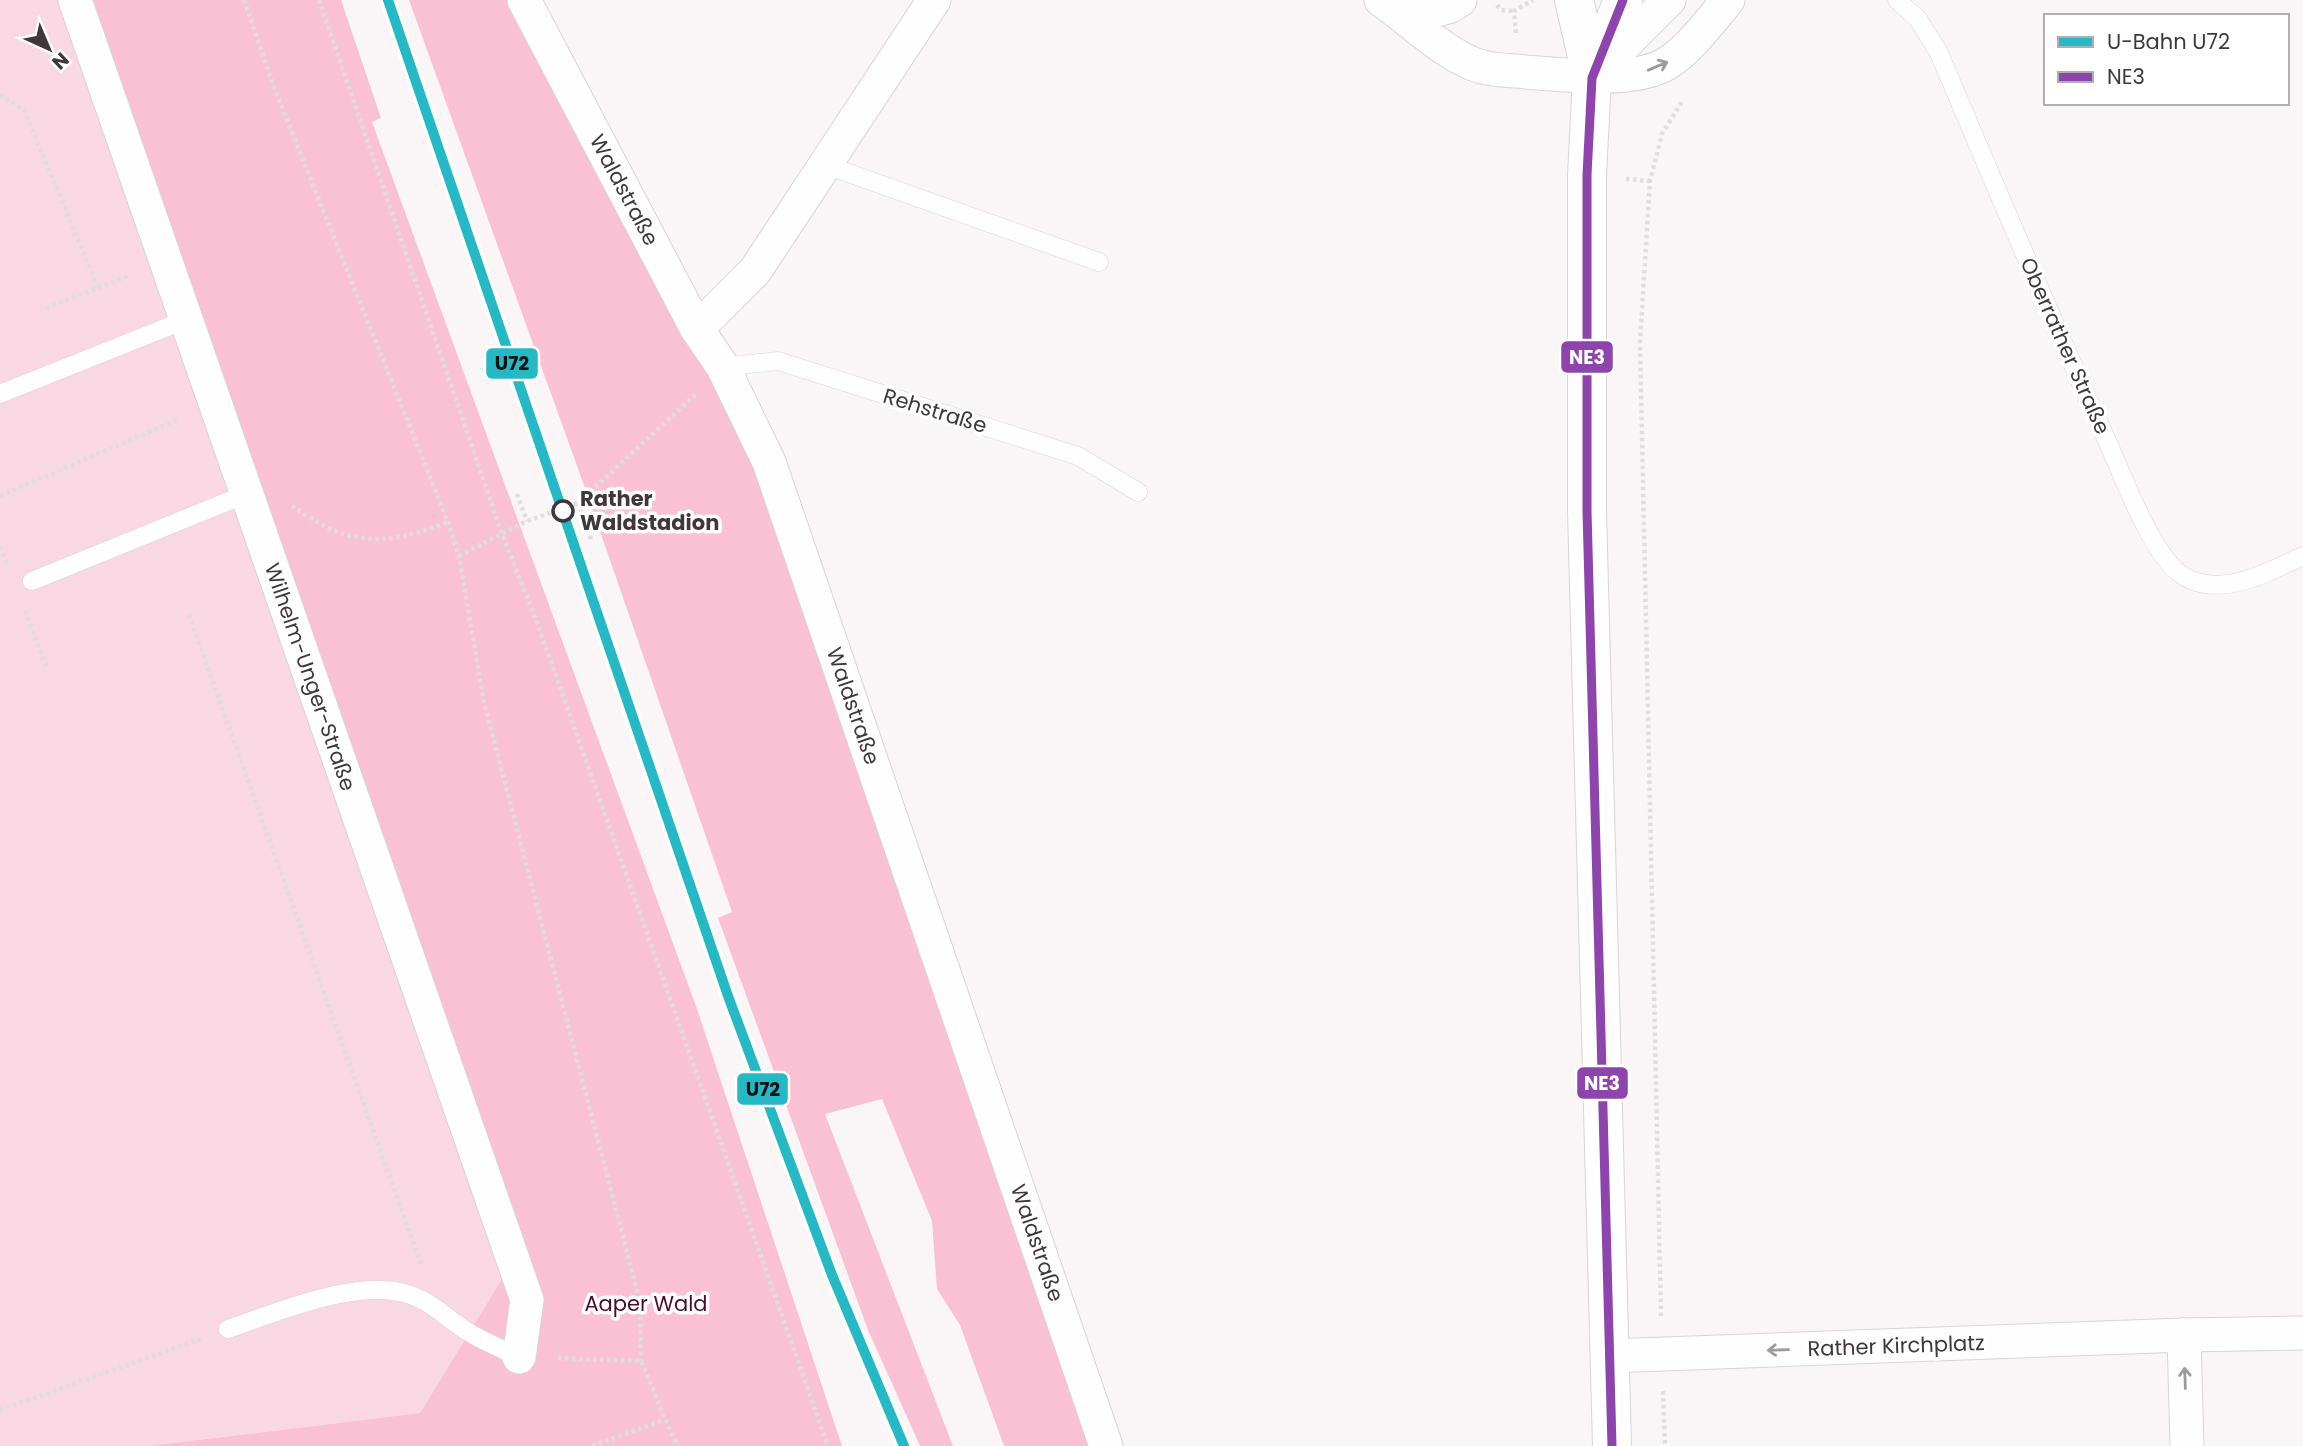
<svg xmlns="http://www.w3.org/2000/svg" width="2303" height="1446" font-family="Poppins,sans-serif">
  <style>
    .green { fill: #fad8e3 }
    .forest { fill: #fac0d4 }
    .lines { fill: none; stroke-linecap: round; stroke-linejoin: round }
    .service-casing { stroke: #d9d3d5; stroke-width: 19 }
    .minor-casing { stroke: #d9d3d5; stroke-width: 35 }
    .secondary-casing { stroke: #d9d3d5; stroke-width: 40 }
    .path { stroke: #dfddde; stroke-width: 4.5; stroke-dasharray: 3.5 3.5; stroke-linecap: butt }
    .service { stroke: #fefefe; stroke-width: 18 }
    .minor { stroke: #fefefe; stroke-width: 33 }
    .secondary { stroke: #fefefe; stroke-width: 38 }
    .bus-1-casing { stroke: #fff; stroke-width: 14 }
    .bus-1 { stroke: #8e44ad; stroke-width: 9 }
    .metro-1-casing { stroke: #fff; stroke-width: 16 }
    .metro-1 { stroke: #25b8c5; stroke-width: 10 }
    .oneway { stroke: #9e9a9c }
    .stop-dot { fill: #fff; stroke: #3f3739; stroke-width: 3.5 }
    .labels { text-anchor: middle; stroke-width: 7; stroke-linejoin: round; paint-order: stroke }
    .street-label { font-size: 21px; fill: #3f3739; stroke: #fff }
    .stop-label { font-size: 21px; font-weight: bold; fill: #3f3739; stroke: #fff; text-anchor: start }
    .park-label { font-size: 21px; fill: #4b0d2a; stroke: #fff }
    .line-badge { stroke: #fff; stroke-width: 2.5 }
    .badge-label { font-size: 19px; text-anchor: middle; font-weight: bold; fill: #fff }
    .pale-badge-label { font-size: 19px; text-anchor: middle; font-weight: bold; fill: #111 }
  </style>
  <rect width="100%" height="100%" fill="#faf6f7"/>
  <polygon class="green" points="0,0 68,0 511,1264 420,1413 148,1446 0,1446"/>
  <g class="forest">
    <polygon points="68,0 341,0 381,118 372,122 696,1006 842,1446 148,1446 420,1413 511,1264"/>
    <polygon points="409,0 516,0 760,468 1100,1446 1004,1446 960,1325 937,1289 932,1221 882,1099 825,1114 953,1446 920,1446 868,1330 718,918 732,912 585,488"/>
  </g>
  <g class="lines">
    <defs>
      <g id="service">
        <path d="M1897 0 1918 19 1939 53C1994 183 2049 314 2108 443 2124 478 2150 550 2179 573 2217 601 2266 573 2303 556"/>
        <polyline points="826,165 1099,262"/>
        <polyline points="723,367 778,361 1078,456 1138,492"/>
        <polyline points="0,394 185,320"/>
        <polyline points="32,581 246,494"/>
        <path d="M228 1329C278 1312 358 1277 411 1295 434 1303 449 1321 470 1333 485 1342 502 1349 519 1357"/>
      </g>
      <g id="minor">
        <polyline points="75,0 527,1300 519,1357"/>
        <polyline points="524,0 697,329 723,367 769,462 1106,1446"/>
        <path d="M1381 0C1411 21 1440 50 1473 64 1490 71 1508 70 1526 72 1564 75 1630 83 1664 65 1687 53 1711 20 1728 0"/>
        <polyline points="1407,18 1451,6 1460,0"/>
        <polyline points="1596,73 1669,0"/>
        <polyline points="697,329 755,271 934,0"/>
        <polyline points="2184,1335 2303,1333"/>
        <polyline points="1609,1356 2184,1335 2187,1446"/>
      </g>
      <g id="secondary">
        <polyline points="1574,0 1592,78 1587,175 1587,511 1612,1446"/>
        <polyline points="1592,78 1623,0"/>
      </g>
    </defs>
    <use href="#service" class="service-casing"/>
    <use href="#minor" class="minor-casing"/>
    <use href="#secondary" class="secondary-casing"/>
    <g class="path">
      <polyline points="244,0 275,90 448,522 459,556 484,702 640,1302 641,1361"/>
      <polyline points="319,0 502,534 537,622 828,1446"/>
      <polyline points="1497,5 1501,10 1514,11"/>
      <polyline points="1516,33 1514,11 1533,0"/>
      <polyline points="0,95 24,110 98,287"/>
      <polyline points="1626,179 1650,181"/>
      <polyline points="46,308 129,276"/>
      <polyline points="517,494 527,521"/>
      <polyline points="0,496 179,419"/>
      <polyline points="578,503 592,542"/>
      <path d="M292 506C304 513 317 523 330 529 373 547 407 538 448 522"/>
      <polyline points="0,547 7,564"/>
      <polyline points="459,556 527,521 578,503 695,395"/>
      <polyline points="25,611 46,666"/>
      <polyline points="189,615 422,1267"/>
      <polyline points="1661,1316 1640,342 1650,181 1662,134 1683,100"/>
      <path d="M558 1358 641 1361C654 1390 664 1419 678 1446"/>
      <polyline points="1663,1391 1665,1446"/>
      <polyline points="0,1410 201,1339"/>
      <polyline points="592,1446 664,1420"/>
    </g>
    <use href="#service" class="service"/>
    <use href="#minor" class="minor"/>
    <use href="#secondary" class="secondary"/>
    <defs>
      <polyline id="bus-1" points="1612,1446 1587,511 1587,175 1592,78 1623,0"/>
    </defs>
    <use href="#bus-1" class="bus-1-casing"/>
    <use href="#bus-1" class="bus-1"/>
    <defs>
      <polyline id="metro-1" points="388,0 728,996 832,1275 904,1446"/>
    </defs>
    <use href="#metro-1" class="metro-1-casing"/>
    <use href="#metro-1" class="metro-1"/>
  </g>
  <defs><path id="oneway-shaft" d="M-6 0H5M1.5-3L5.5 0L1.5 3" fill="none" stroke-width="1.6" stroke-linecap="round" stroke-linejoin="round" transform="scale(1.75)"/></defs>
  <g class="oneway">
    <use href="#oneway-shaft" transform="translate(1658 66) rotate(-23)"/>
    <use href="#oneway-shaft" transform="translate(1778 1350) rotate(178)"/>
    <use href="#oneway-shaft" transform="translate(2185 1378) rotate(-92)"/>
  </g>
  <circle class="stop-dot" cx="563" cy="511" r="10"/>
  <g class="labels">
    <g class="street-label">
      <text transform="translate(624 190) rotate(62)" y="7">Waldstraße</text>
      <text transform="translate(2065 346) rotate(66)" y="7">Oberrather Straße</text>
      <text transform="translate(935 411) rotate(17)" y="7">Rehstraße</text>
      <text transform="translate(310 677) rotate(71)" y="7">Wilhelm-Unger-Straße</text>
      <text transform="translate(853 706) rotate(71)" y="7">Waldstraße</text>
      <text transform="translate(1037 1243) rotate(71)" y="7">Waldstraße</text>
      <text transform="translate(1896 1346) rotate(-2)" y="7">Rather Kirchplatz</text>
    </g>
    <g class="stop-label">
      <text x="580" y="506">Rather<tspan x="580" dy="24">Waldstadion</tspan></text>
    </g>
    <g class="park-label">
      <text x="646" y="1311">Aaper Wald</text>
    </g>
  </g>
  <g class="line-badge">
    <rect x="1560" y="340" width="54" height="34" rx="7" fill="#8e44ad"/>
    <rect x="485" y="347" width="54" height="33" rx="7" fill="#25b8c5"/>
    <rect x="1576" y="1066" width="53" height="34" rx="7" fill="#8e44ad"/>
    <rect x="736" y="1072" width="53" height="34" rx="7" fill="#25b8c5"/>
  </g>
  <g class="badge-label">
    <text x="1587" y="364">NE3</text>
    <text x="1602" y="1090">NE3</text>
  </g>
  <g class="pale-badge-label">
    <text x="512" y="370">U72</text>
    <text x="763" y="1096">U72</text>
  </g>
  <rect x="2044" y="14" width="245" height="91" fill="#ffffff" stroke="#b2afb0" stroke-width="2"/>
  <rect x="2058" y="37" width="35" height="10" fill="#25b8c5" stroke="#b2afb0" stroke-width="2"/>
  <text x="2107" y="49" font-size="21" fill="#3f3739">U-Bahn U72</text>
  <rect x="2058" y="72" width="35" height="10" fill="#8e44ad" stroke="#b2afb0" stroke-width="2"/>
  <text x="2107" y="84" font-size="21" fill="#3f3739">NE3</text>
  <g transform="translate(49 49) rotate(136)" stroke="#ffffff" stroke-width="5" paint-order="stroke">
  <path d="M0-5L12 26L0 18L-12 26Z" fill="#3f3739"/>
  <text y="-10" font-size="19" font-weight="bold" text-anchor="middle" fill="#3f3739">N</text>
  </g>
</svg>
